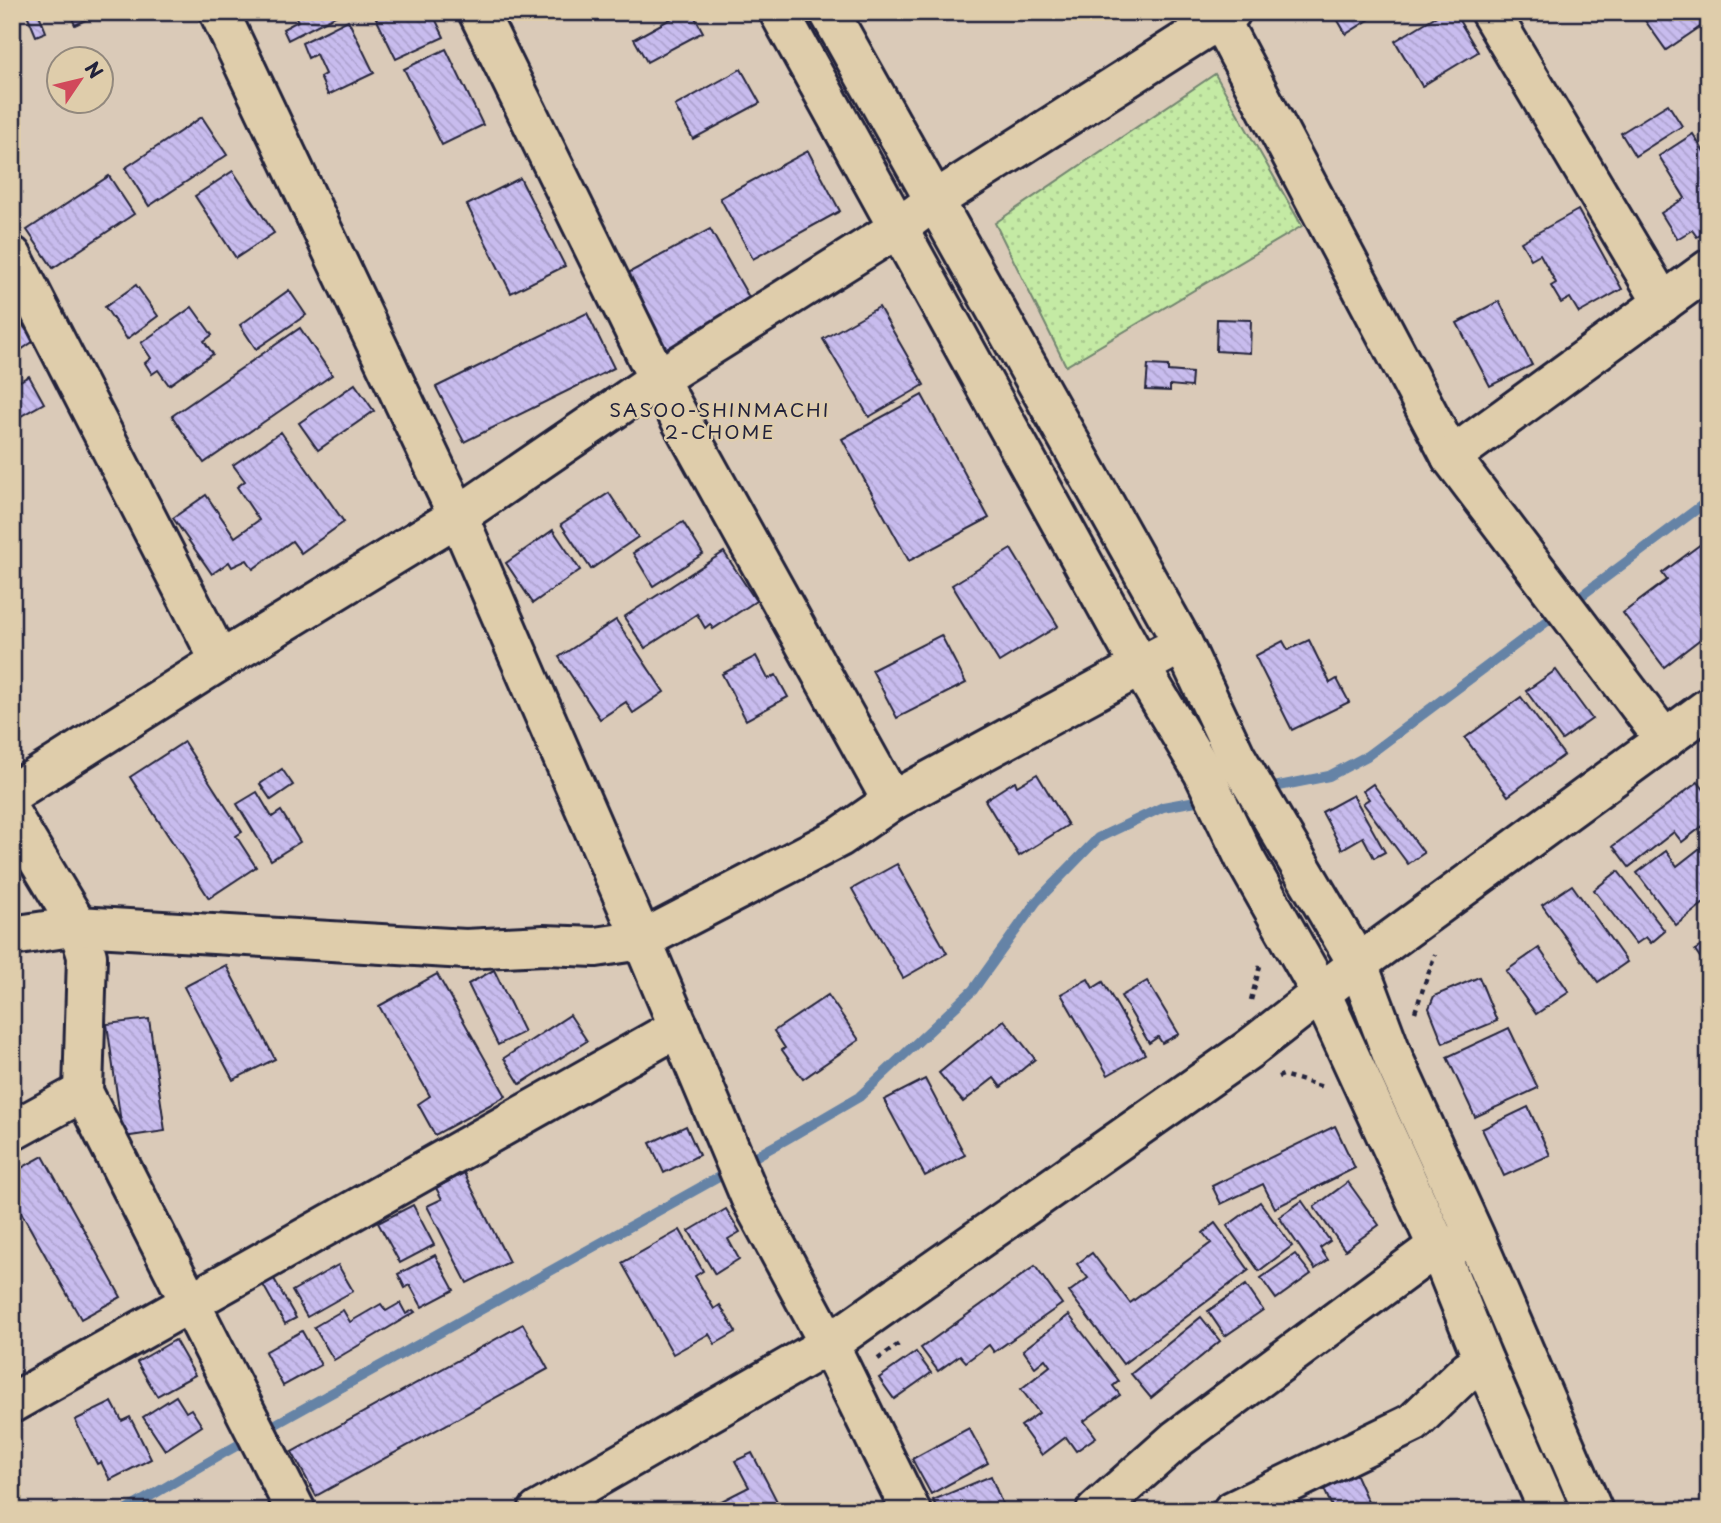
<svg xmlns="http://www.w3.org/2000/svg" width="1721" height="1523" font-family="'Playpen Sans',sans-serif">
  <style>
    .grass { fill: url(#grass-dots); stroke: #738670; stroke-width: 2 }
    .lines { fill: none; stroke-linecap: round; stroke-linejoin: round }
    .stream { stroke: #6583a6; stroke-width: 10 }
    .building { fill: url(#building-back-hatch); stroke: #22223b; stroke-width: 2 }
    .minor-casing { stroke: #22223b; stroke-width: 44 }
    .path { stroke: #22223b; stroke-width: 4.5; stroke-dasharray: 5 5; stroke-linecap: butt }
    .minor { stroke: #dfcdab; stroke-width: 38 }
    .labels { text-anchor: middle; stroke-width: 5; stroke-linejoin: round; paint-order: stroke }
    .neighbourhood-label { font-size: 19px; letter-spacing: 2px; fill: #22223b; stroke: #dfcdab }
  </style>
  <defs>
    <pattern id="grass-dots" width="8" height="8" patternUnits="userSpaceOnUse" patternTransform="scale(1.75)"><rect width="8" height="8" fill="#c4eaa4"/><path d="M2 2h.1M6 6h.1" fill="none" stroke="#a8c88e" stroke-width="1.8" stroke-linecap="round"/></pattern>
    <pattern id="building-back-hatch" width="6" height="6" patternUnits="userSpaceOnUse" patternTransform="scale(1.75)"><rect width="6" height="6" fill="#c8bcee"/><path d="M-1 5l2 2M0 0l6 6M5-1l2 2" fill="none" stroke="#aca1cd"/></pattern>
  </defs>
  <rect width="100%" height="100%" fill="#dacab8"/>
  <filter id="ink" filterUnits="userSpaceOnUse"><feTurbulence type="fractalNoise" baseFrequency=".0143" numOctaves="2"/><feDisplacementMap in="SourceGraphic" scale="14" xChannelSelector="R" yChannelSelector="G"/><feConvolveMatrix kernelMatrix="1 2 1 2 8 2 1 2 1" color-interpolation-filters="sRGB"/></filter>
  <g filter="url(#ink)">
    <polygon class="grass" points="1215,74 1302,226 1066,366 995,223"/>
    <g class="lines">
      <g class="stream">
        <polyline points="1264,789 1329,776 1367,756 1709,500"/>
        <polyline points="125,1511 222,1454 787,1139 859,1097 973,990 1036,902 1098,838 1163,807 1207,799"/>
      </g>
    </g>
    <g class="building">
      <polygon points="12,12 17,12 20,21 12,24"/>
      <polygon points="26,12 38,12 46,32 36,36"/>
      <polygon points="69,12 103,12 75,25"/>
      <polygon points="293,12 343,12 288,40 283,29 298,21"/>
      <polygon points="373,12 432,12 444,37 396,59"/>
      <polygon points="683,12 692,12 703,32 647,62 634,39"/>
      <polygon points="1333,12 1376,12 1378,14 1346,34"/>
      <polygon points="1443,12 1454,12 1478,52 1422,86 1395,41"/>
      <polygon points="1639,12 1694,12 1703,25 1666,50"/>
      <polygon points="348,20 374,73 328,95 320,77 325,74 316,54 308,58 302,43"/>
      <polygon points="446,49 483,125 442,145 404,69"/>
      <polygon points="741,69 760,103 693,139 675,106"/>
      <polygon points="1668,104 1682,126 1635,156 1621,133"/>
      <polygon points="202,117 227,155 149,206 125,168"/>
      <polygon points="1693,134 1709,160 1709,230 1697,237 1692,230 1677,239 1661,213 1685,198 1659,156"/>
      <polygon points="808,151 840,211 753,259 720,198"/>
      <polygon points="233,171 274,233 236,258 195,196"/>
      <polygon points="109,176 134,214 53,268 27,230"/>
      <polygon points="520,178 565,266 511,293 467,205"/>
      <polygon points="1578,210 1622,289 1579,313 1570,298 1561,303 1551,286 1556,283 1540,254 1531,259 1521,242"/>
      <polygon points="710,229 754,306 665,365 619,278"/>
      <polygon points="136,285 158,316 127,339 105,307"/>
      <polygon points="289,290 306,315 256,349 240,325"/>
      <polygon points="1499,301 1532,365 1490,386 1457,323"/>
      <polygon points="192,307 212,335 204,341 213,354 169,385 158,370 152,374 145,363 151,358 141,343"/>
      <polygon points="879,307 924,385 869,417 823,339"/>
      <polygon points="587,313 614,368 464,442 436,387"/>
      <polygon points="12,319 18,327 22,324 34,341 12,356"/>
      <polygon points="1217,319 1251,320 1250,353 1216,351"/>
      <polygon points="300,328 332,375 204,463 172,416"/>
      <polygon points="1148,365 1168,366 1168,371 1192,373 1191,387 1170,385 1170,391 1146,390"/>
      <polygon points="29,376 44,403 12,421 12,385"/>
      <polygon points="355,384 374,411 318,450 299,423"/>
      <polygon points="922,395 989,518 909,561 842,439"/>
      <polygon points="281,432 344,522 301,553 292,541 253,569 247,560 232,567 229,562 212,574 173,518 206,495 235,537 259,520 237,487 245,481 233,465"/>
      <polygon points="609,493 638,537 591,569 561,524"/>
      <polygon points="683,522 703,554 653,586 633,553"/>
      <polygon points="553,530 580,570 533,603 506,563"/>
      <polygon points="1709,538 1709,637 1707,634 1664,667 1623,613 1667,580 1662,573"/>
      <polygon points="1011,549 1058,626 999,662 952,585"/>
      <polygon points="724,552 756,601 713,629 710,624 705,628 697,614 645,648 624,617"/>
      <polygon points="616,620 664,692 633,713 626,702 600,719 559,657"/>
      <polygon points="941,635 966,683 897,718 872,670"/>
      <polygon points="1309,640 1330,683 1337,679 1349,702 1292,730 1255,656 1283,641 1288,650"/>
      <polygon points="756,656 768,679 776,675 788,697 746,720 722,674"/>
      <polygon points="1556,670 1592,719 1562,740 1526,691"/>
      <polygon points="1521,697 1564,755 1508,796 1465,738"/>
      <polygon points="184,742 242,832 236,836 256,867 209,898 130,777"/>
      <polygon points="282,769 293,785 271,800 260,784"/>
      <polygon points="1037,774 1068,825 1019,856 985,800 1015,781 1017,786"/>
      <polygon points="1698,782 1709,796 1709,821 1682,842 1674,832 1629,867 1613,846"/>
      <polygon points="1373,784 1424,853 1408,864 1363,803 1369,799 1363,791"/>
      <polygon points="257,792 272,817 281,811 300,842 271,860 237,804"/>
      <polygon points="1353,795 1385,852 1374,858 1363,837 1342,849 1322,812"/>
      <polygon points="1709,841 1709,899 1676,925 1637,873 1666,851 1677,866"/>
      <polygon points="897,864 947,953 903,978 852,889"/>
      <polygon points="1618,871 1665,931 1651,943 1646,937 1636,944 1594,890"/>
      <polygon points="1572,885 1627,962 1598,982 1542,905"/>
      <polygon points="1709,941 1709,970 1695,950"/>
      <polygon points="1539,948 1569,992 1536,1014 1506,971"/>
      <polygon points="226,965 275,1059 233,1080 184,987"/>
      <polygon points="494,970 524,1032 498,1045 468,984"/>
      <polygon points="437,974 506,1096 435,1135 418,1104 430,1096 379,1006"/>
      <polygon points="1479,977 1497,1021 1443,1043 1429,1008 1434,996"/>
      <polygon points="1088,979 1093,988 1103,982 1145,1054 1108,1075 1061,994"/>
      <polygon points="1147,981 1179,1034 1162,1043 1158,1037 1149,1043 1121,996"/>
      <polygon points="828,995 859,1040 803,1079 782,1050 785,1048 774,1031"/>
      <polygon points="570,1015 587,1041 520,1084 504,1058"/>
      <polygon points="149,1019 165,1131 123,1137 107,1024"/>
      <polygon points="1004,1020 1035,1059 1001,1087 994,1078 963,1102 939,1073"/>
      <polygon points="1509,1028 1538,1088 1475,1117 1447,1057"/>
      <polygon points="925,1079 965,1155 925,1176 884,1100"/>
      <polygon points="1528,1107 1550,1155 1504,1176 1482,1129"/>
      <polygon points="686,1126 699,1155 664,1173 650,1143"/>
      <polygon points="1335,1126 1355,1168 1275,1208 1263,1184 1221,1204 1212,1186"/>
      <polygon points="43,1156 121,1297 81,1319 12,1196 12,1173"/>
      <polygon points="464,1173 509,1262 467,1283 427,1206 442,1199 436,1188"/>
      <polygon points="1348,1182 1379,1225 1345,1250 1314,1207"/>
      <polygon points="1302,1201 1330,1241 1320,1248 1328,1260 1315,1269 1279,1217"/>
      <polygon points="1260,1202 1292,1246 1259,1271 1227,1226"/>
      <polygon points="413,1205 434,1245 400,1263 378,1223"/>
      <polygon points="726,1209 740,1232 728,1239 739,1259 715,1274 689,1231"/>
      <polygon points="1215,1223 1249,1270 1123,1364 1069,1292 1088,1278 1077,1264 1092,1253 1130,1303 1211,1243 1203,1233"/>
      <polygon points="680,1230 703,1271 695,1276 714,1309 720,1305 736,1332 715,1344 709,1334 673,1354 622,1263"/>
      <polygon points="1295,1254 1311,1274 1276,1299 1261,1278"/>
      <polygon points="435,1255 454,1290 422,1307 410,1285 405,1288 398,1274"/>
      <polygon points="338,1265 353,1291 307,1317 292,1291"/>
      <polygon points="1035,1266 1062,1304 994,1352 989,1345 966,1362 960,1355 938,1371 921,1348"/>
      <polygon points="273,1277 296,1318 285,1324 262,1283"/>
      <polygon points="1246,1285 1263,1310 1225,1336 1208,1311"/>
      <polygon points="400,1303 406,1314 413,1310 415,1312 334,1360 314,1327 343,1310 350,1322 381,1304 386,1311"/>
      <polygon points="1069,1315 1119,1381 1113,1386 1120,1395 1084,1421 1096,1437 1076,1451 1066,1437 1042,1455 1021,1426 1039,1413 1021,1389 1050,1366 1045,1359 1035,1367 1023,1350"/>
      <polygon points="1201,1317 1220,1341 1151,1398 1131,1374"/>
      <polygon points="523,1324 548,1369 316,1496 292,1452"/>
      <polygon points="302,1331 321,1365 283,1386 265,1352"/>
      <polygon points="12,1332 19,1345 12,1349"/>
      <polygon points="175,1340 195,1375 157,1396 137,1362"/>
      <polygon points="916,1352 931,1373 894,1399 879,1378"/>
      <polygon points="176,1396 186,1412 191,1409 202,1426 165,1450 143,1417"/>
      <polygon points="112,1402 122,1421 130,1417 151,1459 110,1480 101,1462 97,1464 75,1420"/>
      <polygon points="969,1428 988,1463 931,1494 912,1459"/>
      <polygon points="752,1453 782,1511 702,1511 749,1487 735,1461"/>
      <polygon points="1355,1473 1372,1511 1334,1511 1323,1487"/>
      <polygon points="991,1476 1005,1511 938,1511 933,1500"/>
    </g>
    <g class="lines">
      <defs>
        <g id="minor">
          <polyline points="219,12 458,516 642,940 751,1199 829,1344 911,1511"/>
          <polyline points="478,12 658,379 892,801"/>
          <polyline points="779,12 1141,668 1203,772 1245,859 1321,993 1439,1250 1484,1362 1549,1511"/>
          <polyline points="829,12 1182,642 1236,757 1358,964 1394,1060 1475,1237 1593,1511"/>
          <polyline points="1216,12 1451,457 1665,740"/>
          <polyline points="1490,12 1663,303"/>
          <polyline points="12,256 220,661"/>
          <polyline points="1451,457 1709,269"/>
          <polyline points="12,793 220,661 458,516 658,379 898,228 934,201 1231,12"/>
          <polyline points="12,816 78,926 87,956 83,1092 296,1511"/>
          <polyline points="12,936 78,926 466,949 544,945 596,947 642,940 840,837 892,801 1163,654"/>
          <polyline points="12,1131 83,1092"/>
          <polyline points="12,1403 679,1027"/>
          <polyline points="538,1511 829,1344 1248,1050 1358,964 1709,707"/>
          <polyline points="1096,1511 1177,1439 1424,1256 1462,1242"/>
          <polyline points="1232,1511 1413,1423 1468,1370 1484,1362"/>
        </g>
      </defs>
      <use href="#minor" class="minor-casing"/>
      <g class="path">
        <polyline points="1251,1000 1261,962"/>
        <polyline points="1415,1012 1435,954"/>
        <polyline points="1278,1077 1283,1075 1323,1087"/>
        <polyline points="878,1359 899,1344"/>
      </g>
      <use href="#minor" class="minor"/>
    </g>
  </g>
  <g class="labels">
    <g class="neighbourhood-label">
      <text x="720" y="417">SASOO-SHINMACHI<tspan x="720" dy="22">2-CHOME</tspan></text>
    </g>
  </g>
  <rect width="1721" height="1523" fill="none" stroke="#dfcdab" stroke-width="42"/>
  <rect x="21" y="21" width="1679" height="1481" fill="none" stroke="#22223b" stroke-width="2.5" filter="url(#ink)"/>
  <g transform="translate(80 80) rotate(55)"><circle r="33" fill="#dfcdab" stroke="#93897e" stroke-width="2"/>
  <path d="M0-5L12 26L0 18L-12 26Z" fill="#d1495b"/>
  <text y="-10" font-size="19" font-weight="bold" text-anchor="middle" fill="#22223b">N</text>
  </g>
</svg>
